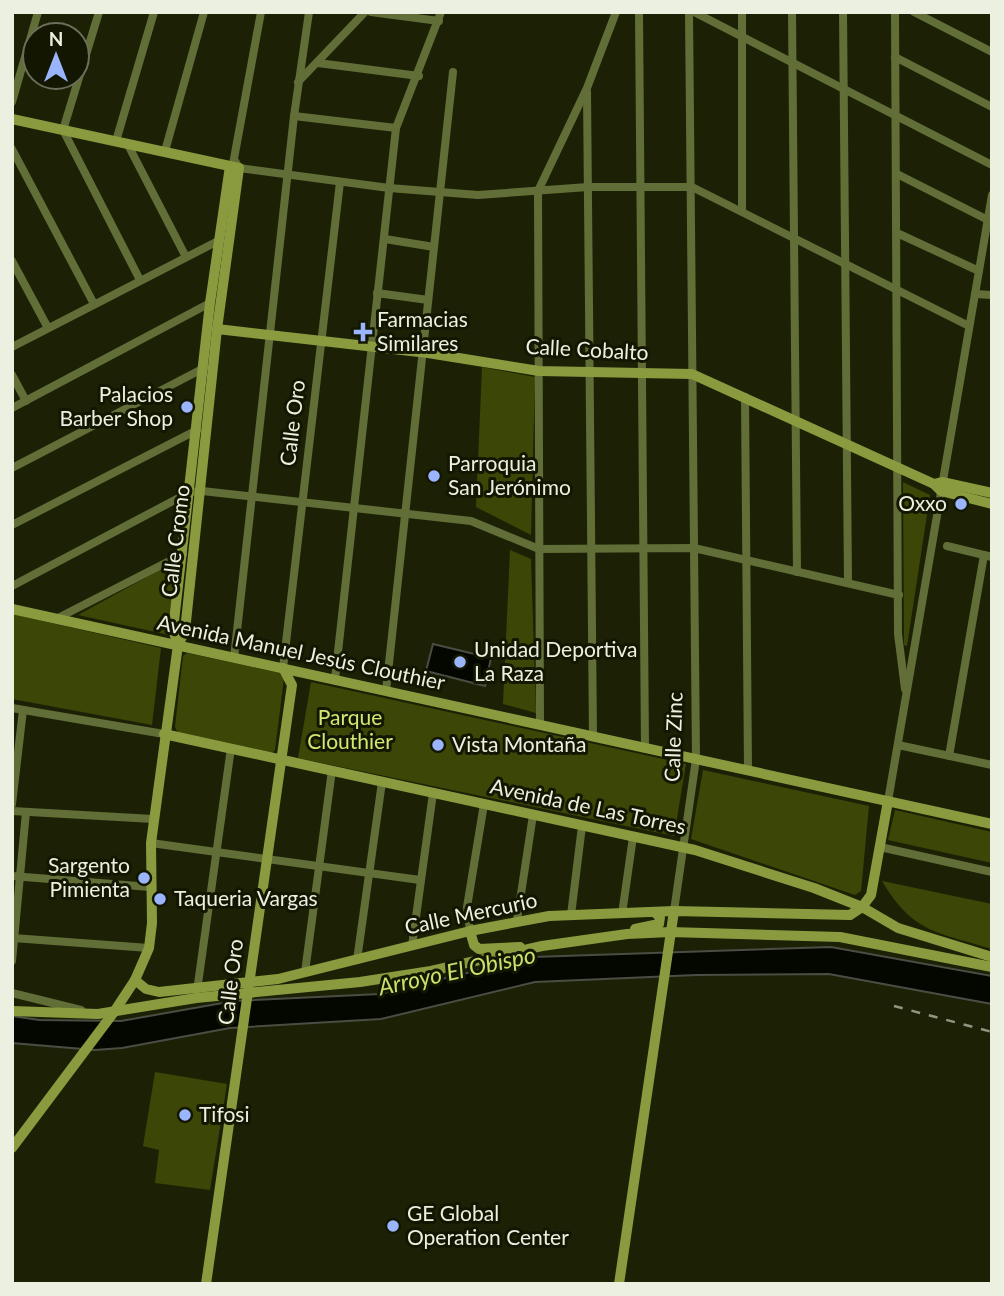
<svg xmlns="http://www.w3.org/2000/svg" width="1004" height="1296" font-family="Lato,sans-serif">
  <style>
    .green { fill: #3c4606 }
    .water { fill: #040700; stroke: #4a4d43; stroke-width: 2 }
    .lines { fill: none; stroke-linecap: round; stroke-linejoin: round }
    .street { stroke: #626e37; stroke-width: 8 }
    .secondary { stroke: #8a9b3f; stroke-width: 10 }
    .rail { stroke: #919580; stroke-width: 2.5; stroke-dasharray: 9 9; stroke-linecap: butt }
    .poi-dot { fill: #9bb5fd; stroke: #131701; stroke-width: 2.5 }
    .labels { text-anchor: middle; stroke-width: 6; stroke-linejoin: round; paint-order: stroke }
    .poi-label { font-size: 21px; fill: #ecf0e0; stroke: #131701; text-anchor: start }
    .street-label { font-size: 21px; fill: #ecf0e0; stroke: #131701 }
    .park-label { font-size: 21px; fill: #d1e873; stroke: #131701 }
    .water-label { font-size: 23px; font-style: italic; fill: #c9e06b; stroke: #131701 }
  </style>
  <rect width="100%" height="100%" fill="#1c2106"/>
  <g class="green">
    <polygon points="482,367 535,377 531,535 476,507"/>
    <polygon points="903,482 930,495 907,646 904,645"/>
    <polygon points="510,550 531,559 536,713 503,704"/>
    <polygon points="178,560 169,635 78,615"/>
    <polygon points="12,614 161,648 152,725 12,699"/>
    <polygon points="187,653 280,673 284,678 275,750 271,754 178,733 175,727 183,656"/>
    <polygon points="311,682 686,764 674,836 298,758"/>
    <polygon points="703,770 869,806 861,891 855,895 691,839"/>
    <polygon points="895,810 992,832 992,863 888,840"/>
    <path d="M882 881 992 904V949C937 932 913 933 882 881Z"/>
    <polygon points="155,1072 227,1084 210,1190 155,1183 159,1150 143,1146"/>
  </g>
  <g class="water">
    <polygon points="433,644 491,658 485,686 426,671"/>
    <polygon points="831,947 992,976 992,1004 829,974 696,975 535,982 381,1019 230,1028 122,1048 95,1050 12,1043 12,1016 39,1020 121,1021 234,1001 380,994 533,957"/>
  </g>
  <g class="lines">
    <g class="street">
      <polyline points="99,12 63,130 140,280"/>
      <polyline points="371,12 439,21"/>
      <polyline points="639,12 645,748"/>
      <polyline points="694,12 992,165"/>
      <polyline points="742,12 742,211"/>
      <polyline points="792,12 797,572"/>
      <polyline points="843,12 848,583"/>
      <polyline points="895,12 898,634 905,689"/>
      <polyline points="914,12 992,52"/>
      <polyline points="895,57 992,107"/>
      <polyline points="318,63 419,76"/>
      <polyline points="298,82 365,12"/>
      <polyline points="587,92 593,737"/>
      <polyline points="12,102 38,12"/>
      <polyline points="294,116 396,128"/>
      <polyline points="116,141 154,12"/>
      <polyline points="127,143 186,257"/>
      <polyline points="12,149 94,304"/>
      <polyline points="165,151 204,12"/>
      <polyline points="235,161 239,168 389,188 478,195 588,187 692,187 969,326"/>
      <polyline points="233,164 261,12"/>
      <polyline points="897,174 988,220"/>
      <polyline points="897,233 979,271"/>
      <polyline points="385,239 434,247"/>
      <polyline points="12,261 48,328"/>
      <polyline points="377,293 428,300"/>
      <polyline points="975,294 992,295"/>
      <polyline points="12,347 218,241"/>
      <polyline points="12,375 26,401"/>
      <polyline points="745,397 748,770"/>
      <polyline points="12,408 210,303"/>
      <polyline points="12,468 204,368"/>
      <polyline points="12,525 197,430"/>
      <polyline points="947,546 992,557"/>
      <polyline points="12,586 190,492 202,491 471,521 539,549 694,548 899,595"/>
      <polyline points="56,619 183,554"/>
      <polyline points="234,658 294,116 309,12"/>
      <polyline points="283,668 340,182"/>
      <polyline points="335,679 396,128 441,12"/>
      <polyline points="386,691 453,72"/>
      <polyline points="12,708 164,734"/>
      <polyline points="540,725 538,191 587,88 616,12"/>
      <polyline points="898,745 992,765"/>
      <polyline points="949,756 984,555"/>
      <polyline points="888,801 992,195"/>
      <polyline points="12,804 23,710"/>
      <polyline points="12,811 153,819"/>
      <polyline points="151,843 420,880"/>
      <polyline points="880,847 992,872"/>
      <polyline points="12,876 150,887"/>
      <polyline points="674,911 696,759 689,12"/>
      <polyline points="622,914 633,837"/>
      <polyline points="571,915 582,826"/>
      <polyline points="517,920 533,815"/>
      <polyline points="470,931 467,907 484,804"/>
      <polyline points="13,938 149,948"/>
      <polyline points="412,946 433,793"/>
      <polyline points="357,960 382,782"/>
      <polyline points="12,961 26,812"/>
      <polyline points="305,972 332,770"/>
      <polyline points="197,991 231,748"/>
      <polyline points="12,993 81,1010"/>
    </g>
    <g class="secondary">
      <polyline points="12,119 239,168 217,329 185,631 178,645 151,843 152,923 149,948 135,980 114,1012 12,1148"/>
      <polyline points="217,329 428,353 539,371 692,374 934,484 941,491 992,504"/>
      <polyline points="934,484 942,482 992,493"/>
      <polyline points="12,609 992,824"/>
      <polyline points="178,645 173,630 210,303 230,166"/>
      <polyline points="164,734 695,850 814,888 862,907 898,928 992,957"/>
      <polyline points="635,929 659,924 660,917 654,912"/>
      <polyline points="470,931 474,945 479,949 520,947"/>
      <polyline points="135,980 146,989 159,992 278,979 470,931 549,916 674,911 850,915 862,907 871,895 888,801"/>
      <polyline points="12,1011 98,1014 196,998 360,982 431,971 542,946 627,934 670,932 840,937 992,967"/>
      <polyline points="206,1284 292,685 283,668"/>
      <polyline points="619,1284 674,911"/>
    </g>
    <polyline class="rail" points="894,1006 992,1032"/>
  </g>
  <g class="poi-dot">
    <path d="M359.5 321.5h7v7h7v7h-7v7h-7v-7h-7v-7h7z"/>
    <circle cx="187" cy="407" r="7"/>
    <circle cx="434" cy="476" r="7"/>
    <circle cx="961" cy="504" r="7"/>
    <circle cx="460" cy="662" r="7"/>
    <circle cx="438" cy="745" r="7"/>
    <circle cx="144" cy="878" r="7"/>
    <circle cx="160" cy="899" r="7"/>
    <circle cx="185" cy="1115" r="7"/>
    <circle cx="393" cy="1226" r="7"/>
  </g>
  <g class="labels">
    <g class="poi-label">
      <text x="377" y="327">Farmacias<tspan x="377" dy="24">Similares</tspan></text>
      <text x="173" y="402" text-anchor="end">Palacios<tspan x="173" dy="24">Barber Shop</tspan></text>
      <text x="448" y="471">Parroquia<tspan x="448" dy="24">San Jerónimo</tspan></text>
      <text x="947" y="511" text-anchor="end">Oxxo</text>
      <text x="474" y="657">Unidad Deportiva<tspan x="474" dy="24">La Raza</tspan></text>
      <text x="452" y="752">Vista Montaña</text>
      <text x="130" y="873" text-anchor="end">Sargento<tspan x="130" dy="24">Pimienta</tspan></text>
      <text x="174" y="906">Taqueria Vargas</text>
      <text x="199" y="1122">Tifosi</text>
      <text x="407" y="1221">GE Global<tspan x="407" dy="24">Operation Center</tspan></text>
    </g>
    <g class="street-label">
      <text transform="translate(587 350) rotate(3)" y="7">Calle Cobalto</text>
      <text transform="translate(293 423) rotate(-83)" y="7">Calle Oro</text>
      <text transform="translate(176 541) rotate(-83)" y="7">Calle Cromo</text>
      <text transform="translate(301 653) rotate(12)" y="7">Avenida Manuel Jesús Clouthier</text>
      <text transform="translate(674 737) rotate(-88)" y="7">Calle Zinc</text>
      <text transform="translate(588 807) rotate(12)" y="7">Avenida de Las Torres</text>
      <text transform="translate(471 914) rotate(-12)" y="7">Calle Mercurio</text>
      <text transform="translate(231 982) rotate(-83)" y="7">Calle Oro</text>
    </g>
    <g class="park-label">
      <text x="350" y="725">Parque<tspan x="350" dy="24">Clouthier</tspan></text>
    </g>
    <g class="water-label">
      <text transform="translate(457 971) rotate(-12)" y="8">Arroyo El Obispo</text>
    </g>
  </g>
  <rect width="1004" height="1296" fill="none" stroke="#ecf0e0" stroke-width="28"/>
  <g transform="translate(56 56)"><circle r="33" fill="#131701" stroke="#6a6e5a" stroke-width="2"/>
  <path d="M0-5L12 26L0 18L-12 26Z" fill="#9bb5fd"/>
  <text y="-10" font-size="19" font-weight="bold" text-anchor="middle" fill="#ecf0e0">N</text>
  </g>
</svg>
